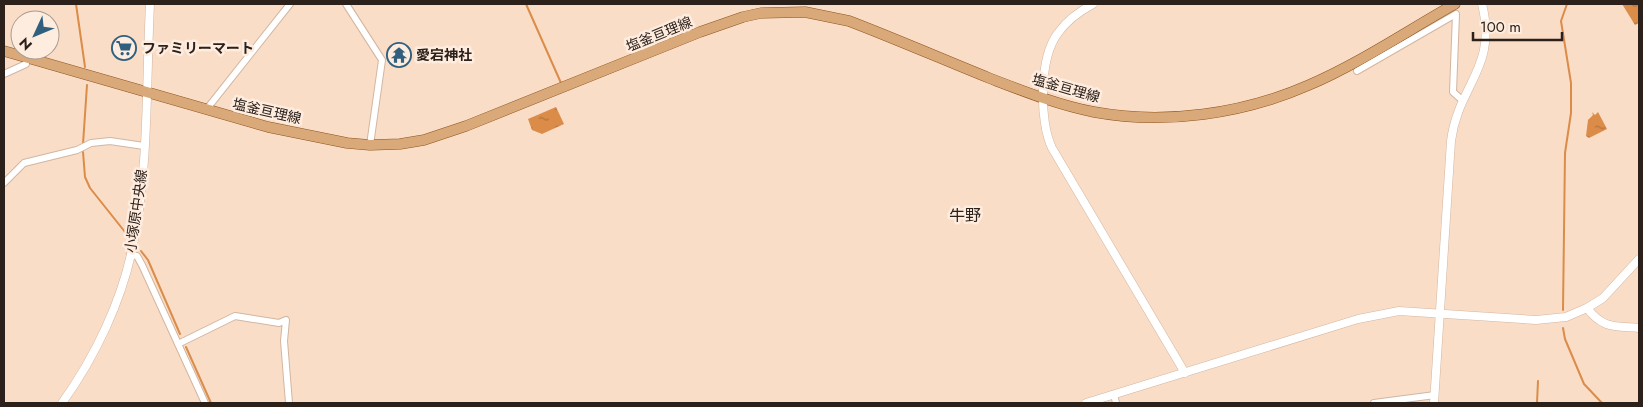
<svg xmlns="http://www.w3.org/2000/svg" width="1643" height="407" font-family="Jost,'Noto Sans JP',sans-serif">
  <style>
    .water { fill: url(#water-ripples) }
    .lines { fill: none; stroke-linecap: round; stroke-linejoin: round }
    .stream { stroke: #db8c49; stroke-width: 2 }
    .minor-casing { stroke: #d2b6a1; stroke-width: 8 }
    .tertiary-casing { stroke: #d2b6a1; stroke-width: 9 }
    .primary-casing { stroke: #8d541e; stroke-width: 11 }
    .minor { stroke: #fff; stroke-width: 6 }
    .tertiary { stroke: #fff; stroke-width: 8 }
    .primary { stroke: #daa979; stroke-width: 10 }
    .labels { text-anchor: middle; stroke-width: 5; stroke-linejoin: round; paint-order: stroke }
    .street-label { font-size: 14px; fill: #2c211a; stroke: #feecdf }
    .poi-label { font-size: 14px; font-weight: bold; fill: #2c211a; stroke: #feecdf; text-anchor: start }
    .quarter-label { font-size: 16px; fill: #2c211a; stroke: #feecdf }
  </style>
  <defs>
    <pattern id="water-ripples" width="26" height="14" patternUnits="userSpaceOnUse" patternTransform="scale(1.25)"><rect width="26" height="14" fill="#db8c49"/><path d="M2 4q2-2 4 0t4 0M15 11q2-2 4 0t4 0" fill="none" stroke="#b2723c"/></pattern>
  </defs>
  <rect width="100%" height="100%" fill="#faddc7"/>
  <g class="water">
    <polygon points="1622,4 1639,4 1639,23 1635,25"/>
    <polygon points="556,107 564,124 542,134 532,130 528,119"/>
    <polygon points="1592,112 1595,115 1598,112 1607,129 1589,138 1586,136 1588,120 1593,115"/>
  </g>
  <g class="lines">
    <g class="stream">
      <polyline points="76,4 85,67"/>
      <polyline points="526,4 561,83"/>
      <polyline points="83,144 87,85"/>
      <polyline points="83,152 85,177 90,188 125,232"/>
      <polyline points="141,251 148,260 180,334"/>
      <polyline points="1563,310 1565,153 1571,113 1571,83 1561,21 1567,4"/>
      <polyline points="1563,328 1565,339 1584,384 1602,403"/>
      <polyline points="186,347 211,403"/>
      <polyline points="1537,403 1538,381"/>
    </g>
    <defs>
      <g id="minor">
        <polyline points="346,4 382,60 370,145"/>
        <polyline points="1357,71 1456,14 1453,92 1462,100"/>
        <polyline points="4,74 26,64 27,59"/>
        <polyline points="206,110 290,4"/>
        <polyline points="4,183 24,163 77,150 91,143 110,141 144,146"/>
        <polyline points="130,255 137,256 142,265 205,403"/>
        <polyline points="178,344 235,316 279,323 286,320 284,341 289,403"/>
        <polyline points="1114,394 1116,403"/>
        <polyline points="1374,403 1435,395"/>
      </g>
      <g id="tertiary">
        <path d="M1093 4C1080 11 1067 20 1058 33 1039 58 1039 121 1052 148L1185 373"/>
        <path d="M1587 308C1603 329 1615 326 1639 328"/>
        <path d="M62 403C95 357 122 301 133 245 149 167 146 84 150 4"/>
        <polyline points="1086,403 1358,319 1399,311 1536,320 1566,317 1587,308 1603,298 1639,259"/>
        <path d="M1434 403 1451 141C1458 85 1498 68 1482 4"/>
      </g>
      <path id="primary" d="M4 51 268 127 347 143 370 145 400 144 424 140 466 126 700 32 743 17 761 13 805 12 849 21C896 39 942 59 989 78 1023 91 1058 105 1094 112 1165 125 1243 114 1309 85 1360 63 1407 31 1455 4"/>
    </defs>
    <use href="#minor" class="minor-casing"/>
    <use href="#tertiary" class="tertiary-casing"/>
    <use href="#primary" class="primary-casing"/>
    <use href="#minor" class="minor"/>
    <use href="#tertiary" class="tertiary"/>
    <use href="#primary" class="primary"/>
  </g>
  <defs>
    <symbol id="supermarket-ring" viewBox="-11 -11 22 22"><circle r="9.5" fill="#feecdf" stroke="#30607e" stroke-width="1.5"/><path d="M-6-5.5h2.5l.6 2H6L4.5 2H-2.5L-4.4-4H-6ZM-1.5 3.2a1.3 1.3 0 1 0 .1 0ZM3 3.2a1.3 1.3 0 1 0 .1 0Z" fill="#30607e"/></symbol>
    <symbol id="temple-ring" viewBox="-11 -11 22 22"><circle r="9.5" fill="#feecdf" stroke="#30607e" stroke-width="1.5"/><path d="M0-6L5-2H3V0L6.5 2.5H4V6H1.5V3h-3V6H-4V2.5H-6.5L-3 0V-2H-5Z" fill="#30607e"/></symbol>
  </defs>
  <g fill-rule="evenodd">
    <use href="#supermarket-ring" x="110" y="34" width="28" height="28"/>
    <use href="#temple-ring" x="385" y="41" width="28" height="28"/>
  </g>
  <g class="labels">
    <g class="street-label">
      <text transform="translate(659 34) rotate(-22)" y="5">塩釜亘理線</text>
      <text transform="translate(1066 88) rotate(16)" y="5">塩釜亘理線</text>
      <text transform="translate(267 111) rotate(13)" y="5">塩釜亘理線</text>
      <text transform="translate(136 211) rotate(-82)" y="5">小塚原中央線</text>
    </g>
    <g class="poi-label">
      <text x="142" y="53">ファミリーマート</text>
      <text x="416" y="60">愛宕神社</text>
    </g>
    <g class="quarter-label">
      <text x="965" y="221">牛野</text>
    </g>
  </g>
  <rect width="1643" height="407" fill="none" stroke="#2c211a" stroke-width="10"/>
  <g transform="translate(35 35) rotate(226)"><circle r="24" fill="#feecdf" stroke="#aa9b90"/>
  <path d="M0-4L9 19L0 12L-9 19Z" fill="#30607e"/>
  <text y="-8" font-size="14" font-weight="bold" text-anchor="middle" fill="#2c211a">N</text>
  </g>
  <path d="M1473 32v8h89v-8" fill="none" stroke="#2c211a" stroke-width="2.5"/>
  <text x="1480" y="32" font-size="15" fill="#2c211a" stroke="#feecdf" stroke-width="4" paint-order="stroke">100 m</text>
</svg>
